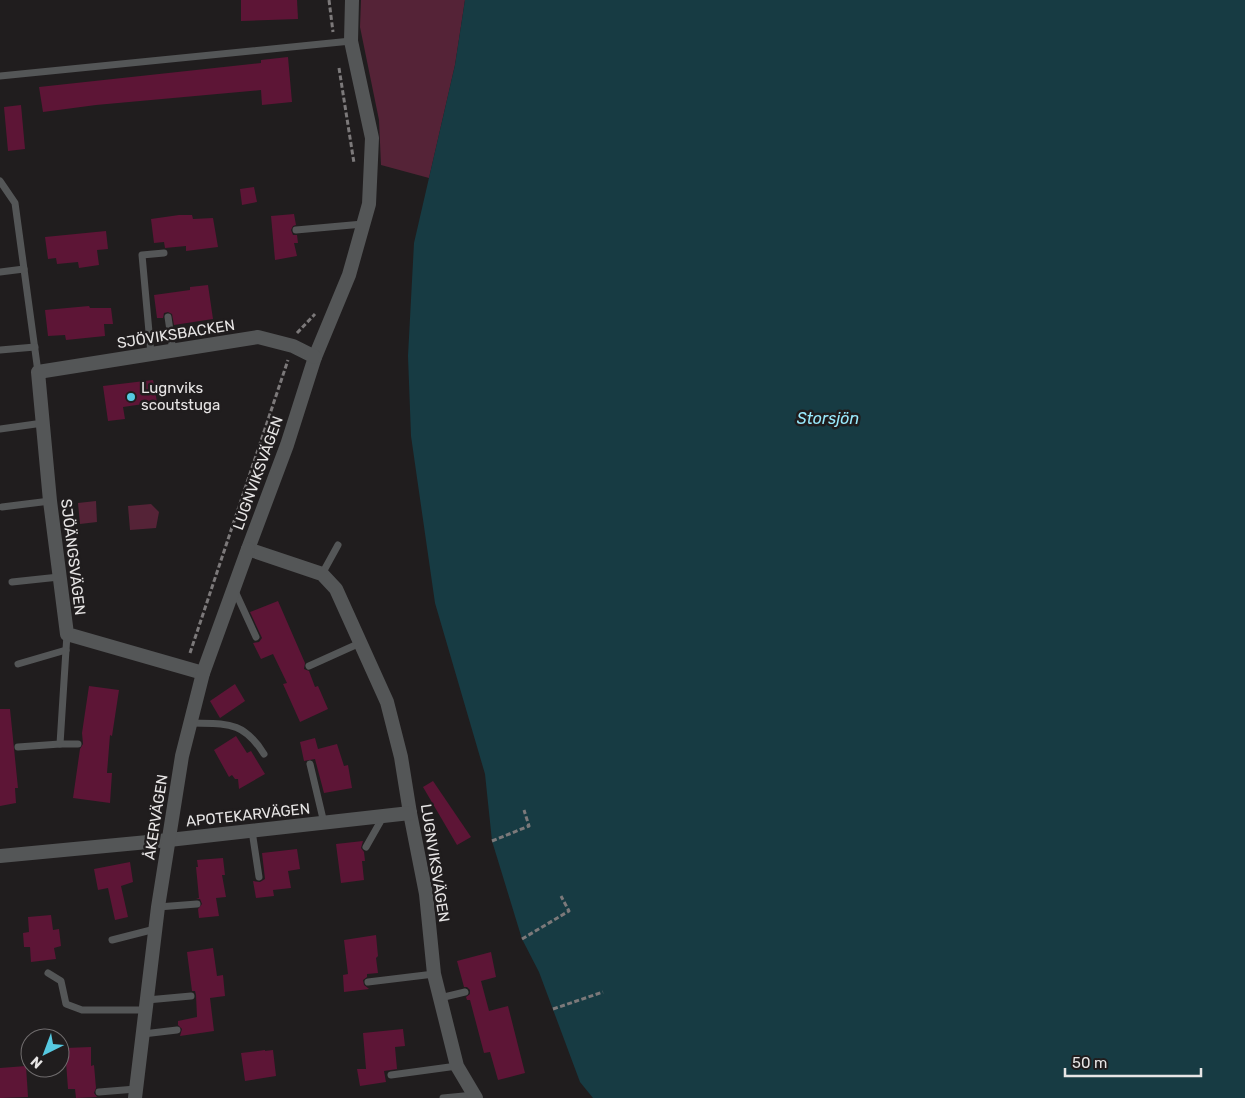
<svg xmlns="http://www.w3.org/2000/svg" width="1245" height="1098" font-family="Rubik,sans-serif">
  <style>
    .green { fill: #552337 }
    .water { fill: #173b43 }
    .building { fill: #5d1536 }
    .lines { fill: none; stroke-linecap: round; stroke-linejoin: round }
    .path { stroke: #7c797a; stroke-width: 3; stroke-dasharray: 5 2.5; stroke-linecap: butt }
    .lane { stroke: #545657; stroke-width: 7 }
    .street { stroke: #545657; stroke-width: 14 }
    .poi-dot { fill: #56c9e1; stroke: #201d1e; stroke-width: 2 }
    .labels { text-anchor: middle; stroke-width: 5; stroke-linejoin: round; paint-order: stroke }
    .street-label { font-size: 15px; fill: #e7e5e5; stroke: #201d1e }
    .poi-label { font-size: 15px; fill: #e7e5e5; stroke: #201d1e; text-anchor: start }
    .water-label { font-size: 16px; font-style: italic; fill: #99eafd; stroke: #201d1e }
  </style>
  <rect width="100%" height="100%" fill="#201d1e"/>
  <g class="green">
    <polygon points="361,0 465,0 455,65 429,178 381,165 379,120 360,27"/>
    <polygon points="96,501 97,522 80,524 78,503"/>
    <polygon points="151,504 159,512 156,528 130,530 128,506"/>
  </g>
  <polygon class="water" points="465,0 1245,0 1245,1098 593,1098 580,1082 539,972 522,939 492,841 485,774 435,603 411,436 408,356 414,243 455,65"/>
  <g class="building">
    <polygon points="241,0 297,0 298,19 241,21"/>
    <polygon points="288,57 292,102 262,105 261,90 96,105 43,112 39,87 261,63 261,60"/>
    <polygon points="21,105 25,149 8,151 4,107"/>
    <polygon points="254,187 257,202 242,205 240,189"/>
    <polygon points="294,214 296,225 293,226 291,230 293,235 297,235 298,243 294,243 297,256 275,260 271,216"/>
    <polygon points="179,215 192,215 193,219 213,218 218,247 186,251 186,246 165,248 164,242 154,243 151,219"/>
    <polygon points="106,231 108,249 97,250 99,265 79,268 78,262 57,264 56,258 48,259 45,237"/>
    <polygon points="208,285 213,319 174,325 172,314 168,312 164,313 163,318 157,318 154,295 190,290 190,287"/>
    <polygon points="89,306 90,308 111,308 113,324 104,324 105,336 66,340 65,335 48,336 45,310"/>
    <polygon points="153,380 157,402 123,407 125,419 108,421 103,386"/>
    <polygon points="278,601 305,663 304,669 309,671 315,687 318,686 328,709 300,722 283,684 287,683 273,654 261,659 253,643 259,642 262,638 250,612"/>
    <polygon points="235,684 245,701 220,718 210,701"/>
    <polygon points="89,686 119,690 112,736 110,735 107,773 112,773 110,803 73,798 80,749 83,744 82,733"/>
    <polygon points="0,709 10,709 18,788 15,788 16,803 0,806"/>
    <polygon points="236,736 247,753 251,751 265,774 239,789 238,779 235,779 232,775 229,777 214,750"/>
    <polygon points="315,738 318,749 337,744 344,766 348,765 352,788 324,793 315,759 304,761 300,742"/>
    <polygon points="433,781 471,837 457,845 423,787"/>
    <polygon points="363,841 361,848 364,852 365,861 362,861 364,880 341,883 336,844"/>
    <polygon points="297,849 300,869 288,871 291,888 273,890 274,896 256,898 253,881 260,882 265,879 262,853"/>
    <polygon points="223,858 225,875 222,875 226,897 216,898 219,916 199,918 198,909 202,904 200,899 196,899 199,898 196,867 198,867 197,860"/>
    <polygon points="130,862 133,882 121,886 128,917 115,920 108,888 98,890 94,869"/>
    <polygon points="51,915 53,930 59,929 61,946 54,948 56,959 31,962 30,947 24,947 23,933 29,932 28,917"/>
    <polygon points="376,935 378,956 376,958 378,973 367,974 367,977 363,980 364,985 369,989 344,992 343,975 348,974 344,940"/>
    <polygon points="213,948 217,976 223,975 225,996 210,998 214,1031 180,1036 182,1029 178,1025 178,1021 197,1017 196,995 195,991 192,991 187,952"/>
    <polygon points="491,952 496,977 481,981 489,1011 508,1006 525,1073 498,1080 490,1052 484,1053 470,1000 467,1000 466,997 470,994 470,990 467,987 464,987 457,961"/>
    <polygon points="403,1029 405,1046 395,1047 397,1069 384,1071 386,1082 360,1086 357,1069 366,1069 363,1033"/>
    <polygon points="91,1047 91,1066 94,1065 96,1088 94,1093 97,1097 76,1098 75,1089 68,1089 65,1048"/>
    <polygon points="265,1050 265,1051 273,1050 276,1076 245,1081 241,1053"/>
    <polygon points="26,1066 28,1097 0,1098 0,1068"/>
  </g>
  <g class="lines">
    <g class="path">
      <polyline points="329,0 333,32"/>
      <polyline points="339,68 354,163"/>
      <polyline points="297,333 315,314"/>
      <polyline points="190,653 288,360"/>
      <polyline points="492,841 529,826 524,810"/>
      <polyline points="522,939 569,911 561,896"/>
      <polyline points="553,1009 603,992"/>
    </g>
    <g class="lane">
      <polyline points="0,76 351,41"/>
      <polyline points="0,181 15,203 38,372"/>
      <polyline points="296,230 363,224"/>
      <polyline points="0,272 24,269"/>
      <polyline points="168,317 173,351"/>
      <polyline points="0,350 35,347"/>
      <polyline points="151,354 142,255 164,253"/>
      <polyline points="0,429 43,423"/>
      <polyline points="2,507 50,501"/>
      <polyline points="322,574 338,545"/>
      <polyline points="12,582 59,577"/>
      <polyline points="234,589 256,637"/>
      <polyline points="18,664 66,650"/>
      <polyline points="309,666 360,643"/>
      <path d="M190 723C226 724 243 720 264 754"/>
      <polyline points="60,744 67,634"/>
      <polyline points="18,747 60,744 78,744"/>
      <polyline points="310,764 324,823"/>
      <polyline points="252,831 259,877"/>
      <polyline points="366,847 383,817"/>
      <polyline points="158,907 197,904"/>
      <polyline points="112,940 155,929"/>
      <polyline points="48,973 61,981 66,1004 82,1010 145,1010"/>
      <polyline points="368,982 434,974"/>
      <polyline points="440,998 465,992"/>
      <polyline points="147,1000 191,996"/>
      <polyline points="143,1034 177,1030"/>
      <polyline points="391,1075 457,1066"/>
      <polyline points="99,1092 136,1089"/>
      <polyline points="443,1098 474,1095"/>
    </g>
    <g class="street">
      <polyline points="352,0 351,41 372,138 369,204 349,275 315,357 287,445 248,549 322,574 336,589 387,702 401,757 410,813 426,894 434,974 457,1066 476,1098"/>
      <polyline points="203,673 67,634 50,501 38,372 258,337 293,346 315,357"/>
      <polyline points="0,856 169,840 410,813"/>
      <polyline points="135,1098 158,907 182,756 203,673 248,549"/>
    </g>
  </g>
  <circle class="poi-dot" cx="131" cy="397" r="5"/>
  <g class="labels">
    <g class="street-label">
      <text transform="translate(176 334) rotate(-9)" y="5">SJÖVIKSBACKEN</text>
      <text transform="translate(258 473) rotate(-70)" y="5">LUGNVIKSVÄGEN</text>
      <text transform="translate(73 557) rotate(83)" y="5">SJÖÄNGSVÄGEN</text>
      <text transform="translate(248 815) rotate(-6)" y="5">APOTEKARVÄGEN</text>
      <text transform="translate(156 817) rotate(-81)" y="5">ÅKERVÄGEN</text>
      <text transform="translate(435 863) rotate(81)" y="5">LUGNVIKSVÄGEN</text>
    </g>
    <g class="poi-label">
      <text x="141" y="393">Lugnviks<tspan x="141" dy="17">scoutstuga</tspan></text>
    </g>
    <g class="water-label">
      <text x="828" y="424">Storsjön</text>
    </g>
  </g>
  <g transform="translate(45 1053) rotate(222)"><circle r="24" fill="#201d1e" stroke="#706d6e"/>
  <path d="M0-4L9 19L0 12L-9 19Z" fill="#56c9e1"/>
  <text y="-8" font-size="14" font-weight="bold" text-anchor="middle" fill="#e7e5e5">N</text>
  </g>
  <path d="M1065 1068v8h136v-8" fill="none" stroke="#e7e5e5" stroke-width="2.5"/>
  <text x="1072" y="1068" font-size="15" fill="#e7e5e5" stroke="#201d1e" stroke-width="4" paint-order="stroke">50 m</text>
</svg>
